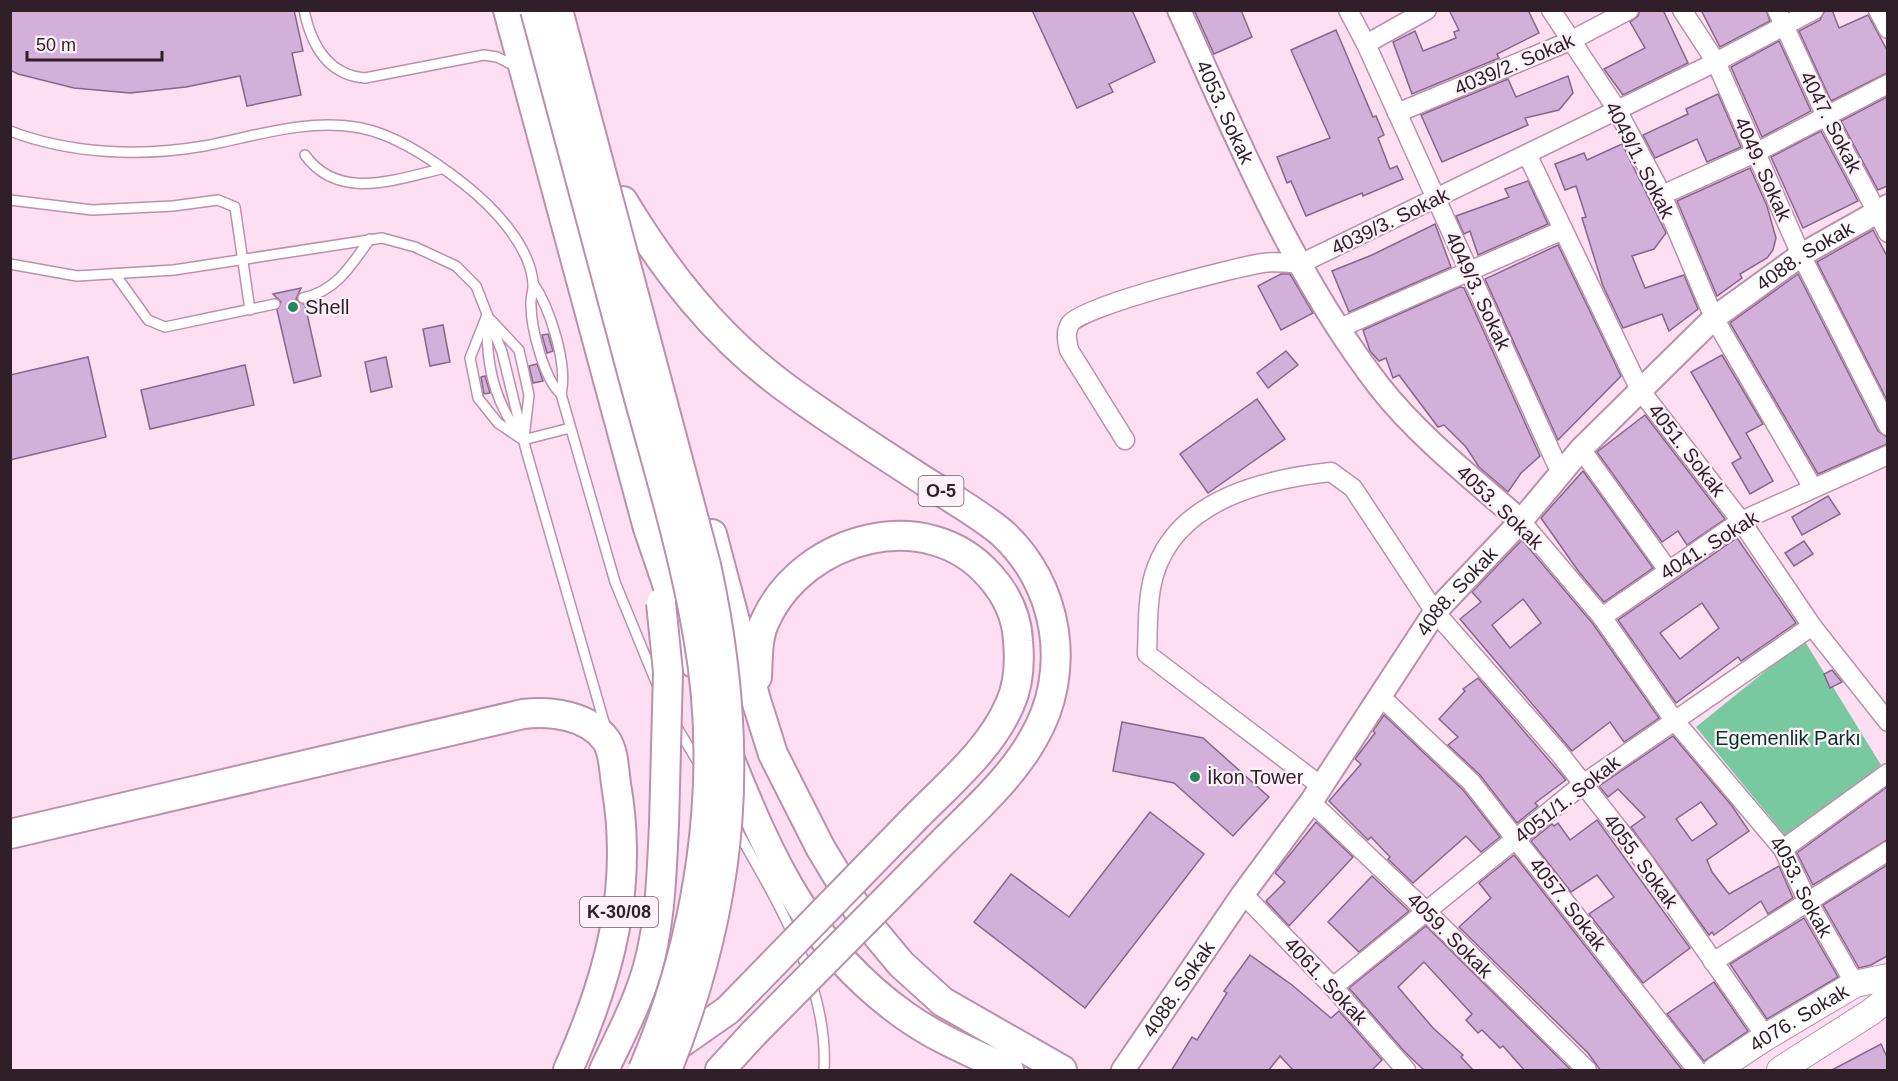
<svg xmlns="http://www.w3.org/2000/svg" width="1898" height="1081" font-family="Arial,sans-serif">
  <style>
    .green { fill: #79c9a0 }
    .building { fill: #d2b0d9; stroke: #86678c; stroke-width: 1.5; fill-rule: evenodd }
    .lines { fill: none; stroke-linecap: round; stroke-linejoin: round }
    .service-casing { stroke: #bd8fac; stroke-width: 12 }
    .minor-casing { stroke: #bd8fac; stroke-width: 21 }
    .tertiary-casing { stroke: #bd8fac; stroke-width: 26 }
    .secondary-casing { stroke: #bd8fac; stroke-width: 28 }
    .primary-casing { stroke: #bd8fac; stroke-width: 32 }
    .service { stroke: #fff; stroke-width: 9 }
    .minor { stroke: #fff; stroke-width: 18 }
    .tertiary { stroke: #fff; stroke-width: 22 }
    .secondary { stroke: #fff; stroke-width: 26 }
    .primary { stroke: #fff; stroke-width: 28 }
    .primary-bridge-casing { stroke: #bd8fac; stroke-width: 32; stroke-linecap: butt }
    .primary-bridge { stroke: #fff; stroke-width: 28 }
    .poi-dot { fill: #27855d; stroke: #fdf2f9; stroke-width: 2 }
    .labels { text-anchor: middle; stroke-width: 4.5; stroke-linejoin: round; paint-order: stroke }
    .shield { fill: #fdf2f9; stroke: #6e5e67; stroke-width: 1.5 }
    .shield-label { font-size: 18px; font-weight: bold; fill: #301e29 }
    .street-label { font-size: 20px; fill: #301e29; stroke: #fdf2f9 }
    .poi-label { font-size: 20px; fill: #301e29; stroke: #fdf2f9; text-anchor: start }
    .park-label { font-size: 20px; fill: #053421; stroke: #fdf2f9 }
  </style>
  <rect width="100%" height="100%" fill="#fddff1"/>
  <polygon class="green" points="1804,640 1881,765 1788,839 1696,727"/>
  <g class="building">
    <polygon points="10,10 294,10 303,51 292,53 301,95 247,106 240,76 186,87 130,93 74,88 18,74 10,70"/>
    <polygon points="1032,10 1132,10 1155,62 1109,84 1113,92 1077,108"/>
    <polygon points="1194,10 1241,10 1252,37 1214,54"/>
    <polygon points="1449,10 1528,10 1539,33 1497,54 1499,58 1412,94 1393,42 1415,31 1423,51 1456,38 1454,32 1459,30"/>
    <polygon points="1640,10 1663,10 1688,63 1623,95 1604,69 1645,48 1630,22 1638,16"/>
    <polygon points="1701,10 1766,10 1770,21 1720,47"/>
    <polygon points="1825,10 1832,10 1839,28 1868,15 1887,50 1887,73 1831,101 1799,31 1820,20"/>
    <polygon points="1336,30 1373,117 1376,116 1384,135 1378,138 1390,169 1397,166 1403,179 1363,196 1362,193 1306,216 1291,181 1287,183 1277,157 1330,138 1291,50"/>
    <polygon points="1779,41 1811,111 1762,137 1731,67"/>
    <polygon points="1568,76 1573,93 1559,110 1525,118 1528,125 1442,162 1421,115 1508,79 1516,97"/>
    <polygon points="1718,94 1741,147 1707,162 1697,139 1655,158 1643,135 1688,114 1686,109"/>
    <polygon points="1887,97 1887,186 1878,190 1841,121"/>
    <polygon points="1821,131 1858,201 1803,228 1771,157"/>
    <polygon points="1622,144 1666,233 1654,249 1632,256 1645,288 1684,275 1698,309 1669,331 1662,314 1623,328 1603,286 1582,218 1586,217 1576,186 1565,190 1555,164 1584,153 1587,160"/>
    <polygon points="1750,168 1767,206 1776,238 1773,250 1767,258 1740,274 1742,278 1717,296 1677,201"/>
    <polygon points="1528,181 1548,224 1478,255 1470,231 1464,234 1456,216 1509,197 1505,189"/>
    <polygon points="1435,224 1451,267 1349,312 1332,271 1372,255"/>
    <polygon points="1873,230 1887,256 1887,400 1817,262"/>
    <polygon points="1558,245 1621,376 1558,440 1485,279"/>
    <polygon points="1281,274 1290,274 1313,313 1281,330 1258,286"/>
    <polygon points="1798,274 1878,431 1887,437 1887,444 1818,474 1730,323"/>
    <polygon points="1460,287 1464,288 1540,456 1521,473 1508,492 1479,467 1466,447 1444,425 1438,427 1399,375 1393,378 1386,358 1379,361 1370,351 1363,330"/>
    <polygon points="301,288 296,299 305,305 321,376 294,383 277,310 281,302 273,294"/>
    <polygon points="443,325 450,362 430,366 423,329"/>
    <polygon points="548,334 553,351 547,353 542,335"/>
    <polygon points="1286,351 1298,365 1268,388 1257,373"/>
    <polygon points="1722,355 1763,424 1746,433 1773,481 1750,494 1732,463 1741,458 1691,372"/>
    <polygon points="88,357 106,437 10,460 10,375"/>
    <polygon points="386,357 392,387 371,392 365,362"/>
    <polygon points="537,364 543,381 533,383 529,366"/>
    <polygon points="245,365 254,405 150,429 141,390"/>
    <polygon points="485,376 490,393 484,394 481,377"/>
    <polygon points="1257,399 1285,439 1208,493 1180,454"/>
    <polygon points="1645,415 1725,519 1687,545 1678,531 1662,542 1597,452"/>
    <polygon points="1583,471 1653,568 1604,602 1579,572 1541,518"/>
    <polygon points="1828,496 1840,514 1802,535 1792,517"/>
    <path d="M1737 538 1796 623 1741 661 1738 657 1676 703 1618 620ZM1702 603 1719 628 1680 659 1660 633Z"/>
    <path d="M1522 540 1593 624 1659 718 1624 742 1610 722 1572 751 1460 619 1481 602 1472 592ZM1523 599 1541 623 1510 648 1492 625Z"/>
    <polygon points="1804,541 1813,554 1794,566 1785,553"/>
    <polygon points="1832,670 1842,682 1830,688 1824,674"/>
    <polygon points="1478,678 1566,780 1535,803 1538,806 1517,823 1480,775 1448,745 1458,737 1439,719 1465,691 1463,689"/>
    <polygon points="1384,715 1463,790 1500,837 1481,852 1466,836 1413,883 1388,859 1390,857 1371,837 1368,840 1329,801 1361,764 1355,759 1375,733 1373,731"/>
    <polygon points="1122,722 1203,738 1269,797 1233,836 1174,783 1113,771"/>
    <path d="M1673 736 1732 806 1749 831 1707 860 1712 872 1729 894 1779 866 1793 898 1768 914 1761 901 1714 935 1712 932 1709 935 1631 827 1645 817 1618 789 1608 797 1599 786ZM1701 802 1717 824 1692 841 1676 819Z"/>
    <polygon points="1887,787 1887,840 1813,885 1797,853"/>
    <polygon points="1150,812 1204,854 1085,1008 974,922 1011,874 1069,917"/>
    <polygon points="1597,820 1690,948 1643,983 1589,914 1614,897 1597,875 1571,892 1531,841 1552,824 1554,826 1558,823 1570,840"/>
    <polygon points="1316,822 1353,857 1289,926 1266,901 1285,882 1275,873"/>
    <polygon points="1514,855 1683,1071 1601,1071 1588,1053 1459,927 1491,898 1479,883"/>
    <polygon points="1887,865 1887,956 1871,965 1859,968 1823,905"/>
    <polygon points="1372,876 1409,911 1359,952 1328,922"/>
    <polygon points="1804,918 1838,977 1767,1019 1730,964"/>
    <polygon points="1426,926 1570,1069 1525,1071 1503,1046 1500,1048 1482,1030 1478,1033 1466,1020 1472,1014 1424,962 1398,987 1433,1028 1463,1055 1461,1057 1474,1071 1425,1071 1404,1051 1349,988"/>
    <polygon points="1250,955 1292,985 1331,1018 1339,1011 1382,1060 1371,1071 1294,1071 1280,1056 1268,1071 1171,1071 1192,1037 1197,1040 1227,993 1224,991"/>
    <polygon points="1714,982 1748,1031 1704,1061 1667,1014"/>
    <polygon points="1881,1044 1887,1057 1887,1071 1830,1071"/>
  </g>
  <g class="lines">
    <defs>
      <g id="service">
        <path d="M304 10C311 44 327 75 365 78L484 55 497 57 517 67"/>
        <path d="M10 131C70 154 141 157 204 146 256 136 307 118 361 128 396 135 436 162 464 184 492 206 530 245 533 283 534 290 530 298 531 305 531 328 544 379 561 394L615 582 658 687"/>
        <path d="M305 155C338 201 394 180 441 169"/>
        <polyline points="10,200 92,210 173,206 218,200 235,207 250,310"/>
        <polyline points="10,264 77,276 174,270 382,238 415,247 456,266 476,286 480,296 502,352 526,450 606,729"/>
        <polyline points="115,274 148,320 165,327 275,304"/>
        <path d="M533 283C550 308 568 364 561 394"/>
        <path d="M303 298C337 291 351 265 370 239"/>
        <polyline points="487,315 470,358 478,398 498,423 523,440 570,428"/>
        <path d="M487 319C486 362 493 398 518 433"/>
        <polyline points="491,320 519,350 529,395 524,438"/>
        <polyline points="675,724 699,764"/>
        <path d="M734 825C775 898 829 983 824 1070"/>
      </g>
      <g id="minor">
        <polyline points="1348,10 1366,44 1561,474"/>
        <polyline points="1551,10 1616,108 1662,195 1714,318 1813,488"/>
        <polyline points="1682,10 1716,62 1801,255 1888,426"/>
        <polyline points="1777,10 1826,116 1888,233"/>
        <polyline points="1878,10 1888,29"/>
        <polyline points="1366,44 1427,10"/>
        <polyline points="1397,113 1570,41 1629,10"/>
        <polyline points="1527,154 1640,390 1741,521 1812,626 1888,722"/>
        <polyline points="1662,195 1755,153 1888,84"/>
        <polyline points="1340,328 1563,230"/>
        <path d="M1125 440 1069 350C1067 341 1065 332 1070 324 1081 306 1236 267 1263 263 1274 261 1288 263 1300 264L1716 62 1814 10"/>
        <polyline points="1581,449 1668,570"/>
        <path id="s1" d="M1521 521 1602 617 1674 720 1783 849 1807 900 1855 984"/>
        <polyline points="1602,617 1741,521 1888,455"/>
        <polyline points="1379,695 1471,782 1697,1070"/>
        <path d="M1321 786 1147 654C1148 629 1147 599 1154 575 1176 500 1263 479 1331 472L1353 488 1435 612 1559 753 1642 859 1766 1037"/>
        <polyline points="1311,802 1425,910 1587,1070"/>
        <polyline points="1783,849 1888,773"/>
        <polyline points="1243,894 1333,987 1406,1070"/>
        <polyline points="1713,962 1888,851"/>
        <polyline points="1333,987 1583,784 1812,626"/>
      </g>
      <g id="tertiary">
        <path id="s2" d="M1179 10C1238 140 1292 273 1379 386 1417 435 1474 480 1521 521"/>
        <path id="s3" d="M1123 1070 1243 894 1311 802 1435 612 1521 521 1581 449 1714 318 1801 255 1888 206"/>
      </g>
      <g id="secondary">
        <path id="s4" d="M1716 1070 1766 1037 1855 984 1888 977"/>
        <polyline points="1780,1070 1871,1012 1888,998"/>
      </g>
      <g id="primary">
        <polyline points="508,10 648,528 694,663"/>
        <path d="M623 201C666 272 715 335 782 385 829 420 880 452 929 484 953 499 979 514 1001 532 1059 584 1073 672 1033 739 1011 778 975 810 944 841"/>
        <polyline points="712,534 756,700 773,754 820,847 862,917 901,964 943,1002 1062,1070"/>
        <path d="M757 677C758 658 757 636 766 619 804 537 927 503 990 576 1006 594 1017 616 1018 641 1020 662 1019 684 1010 704 992 747 951 782 918 815"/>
        <path d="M729 757C771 861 809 947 904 1015 936 1038 973 1053 1009 1070"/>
        <path d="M10 834 523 714C551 711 588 715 606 740 614 751 614 771 616 784 634 887 610 976 568 1070"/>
        <polyline points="661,1057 728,1010"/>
        <path d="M604 1070C623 1030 645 990 653 945 661 905 662 865 664 825"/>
        <polyline points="720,1070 754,1033"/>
      </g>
    </defs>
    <use href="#service" class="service-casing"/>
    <use href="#minor" class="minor-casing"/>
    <use href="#tertiary" class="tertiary-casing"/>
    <use href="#secondary" class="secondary-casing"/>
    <use href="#primary" class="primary-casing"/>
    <use href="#service" class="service"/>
    <use href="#minor" class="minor"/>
    <use href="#tertiary" class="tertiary"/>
    <use href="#secondary" class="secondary"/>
    <use href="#primary" class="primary"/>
    <defs>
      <g id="primary-bridge">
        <path d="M535 10C568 132 600 254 633 376 656 462 683 548 698 636 724 781 700 936 643 1070"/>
        <path d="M558 10 706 565C746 747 736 897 667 1070"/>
        <polyline points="661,603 668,672 664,825"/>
        <polyline points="728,1010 918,815"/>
        <polyline points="754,1033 944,841"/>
      </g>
    </defs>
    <use href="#primary-bridge" class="primary-bridge-casing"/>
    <use href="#primary-bridge" class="primary-bridge"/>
  </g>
  <g class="poi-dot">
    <circle cx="293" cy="307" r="6"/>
    <circle cx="1195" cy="777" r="6"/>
  </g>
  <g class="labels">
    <g class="shield">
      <rect x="918.5" y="476" width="45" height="30" rx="4.5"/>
      <rect x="580" y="897" width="78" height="30" rx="4.5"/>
    </g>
    <g class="shield-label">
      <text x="941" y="497">O-5</text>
      <text x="619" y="918">K-30/08</text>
    </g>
    <g class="street-label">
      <text transform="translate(1514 64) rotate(-23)" y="7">4039/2. Sokak</text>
      <text dy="7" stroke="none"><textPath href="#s2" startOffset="112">4053. Sokak</textPath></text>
      <text transform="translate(1831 122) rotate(63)" y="7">4047. Sokak</text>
      <text transform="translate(1640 160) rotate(63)" y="7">4049/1. Sokak</text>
      <text transform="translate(1763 169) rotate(66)" y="7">4049. Sokak</text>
      <text transform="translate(1390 221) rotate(-26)" y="7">4039/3. Sokak</text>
      <text dy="7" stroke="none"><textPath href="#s3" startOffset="1070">4088. Sokak</textPath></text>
      <text transform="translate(1478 291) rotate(65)" y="7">4049/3. Sokak</text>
      <text transform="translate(1687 450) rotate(52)" y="7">4051. Sokak</text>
      <text transform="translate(1500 507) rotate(44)" y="7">4053. Sokak</text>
      <text transform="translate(1709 545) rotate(-32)" y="7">4041. Sokak</text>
      <text dy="7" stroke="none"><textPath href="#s3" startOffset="584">4088. Sokak</textPath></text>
      <text transform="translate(1567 799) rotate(-38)" y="7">4051/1. Sokak</text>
      <text transform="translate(1641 861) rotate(54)" y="7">4055. Sokak</text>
      <text dy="7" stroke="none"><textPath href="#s1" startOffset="462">4053. Sokak</textPath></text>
      <text transform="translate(1568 904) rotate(52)" y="7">4057. Sokak</text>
      <text transform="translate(1450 935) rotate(45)" y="7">4059. Sokak</text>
      <text transform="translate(1326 981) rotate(47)" y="7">4061. Sokak</text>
      <text dy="7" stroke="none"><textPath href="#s3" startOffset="98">4088. Sokak</textPath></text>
      <text dy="7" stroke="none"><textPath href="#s4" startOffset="98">4076. Sokak</textPath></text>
    </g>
    <g class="poi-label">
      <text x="305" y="314">Shell</text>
      <text x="1207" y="784">İkon Tower</text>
    </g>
    <g class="park-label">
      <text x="1788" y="745">Egemenlik Parkı</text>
    </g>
  </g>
  <rect width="1898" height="1081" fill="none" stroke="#301e29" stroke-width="24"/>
  <path d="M27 51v9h135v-9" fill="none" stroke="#301e29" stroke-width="3"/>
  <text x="36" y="51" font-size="18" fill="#301e29" stroke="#fdf2f9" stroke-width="4.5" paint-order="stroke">50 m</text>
</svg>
